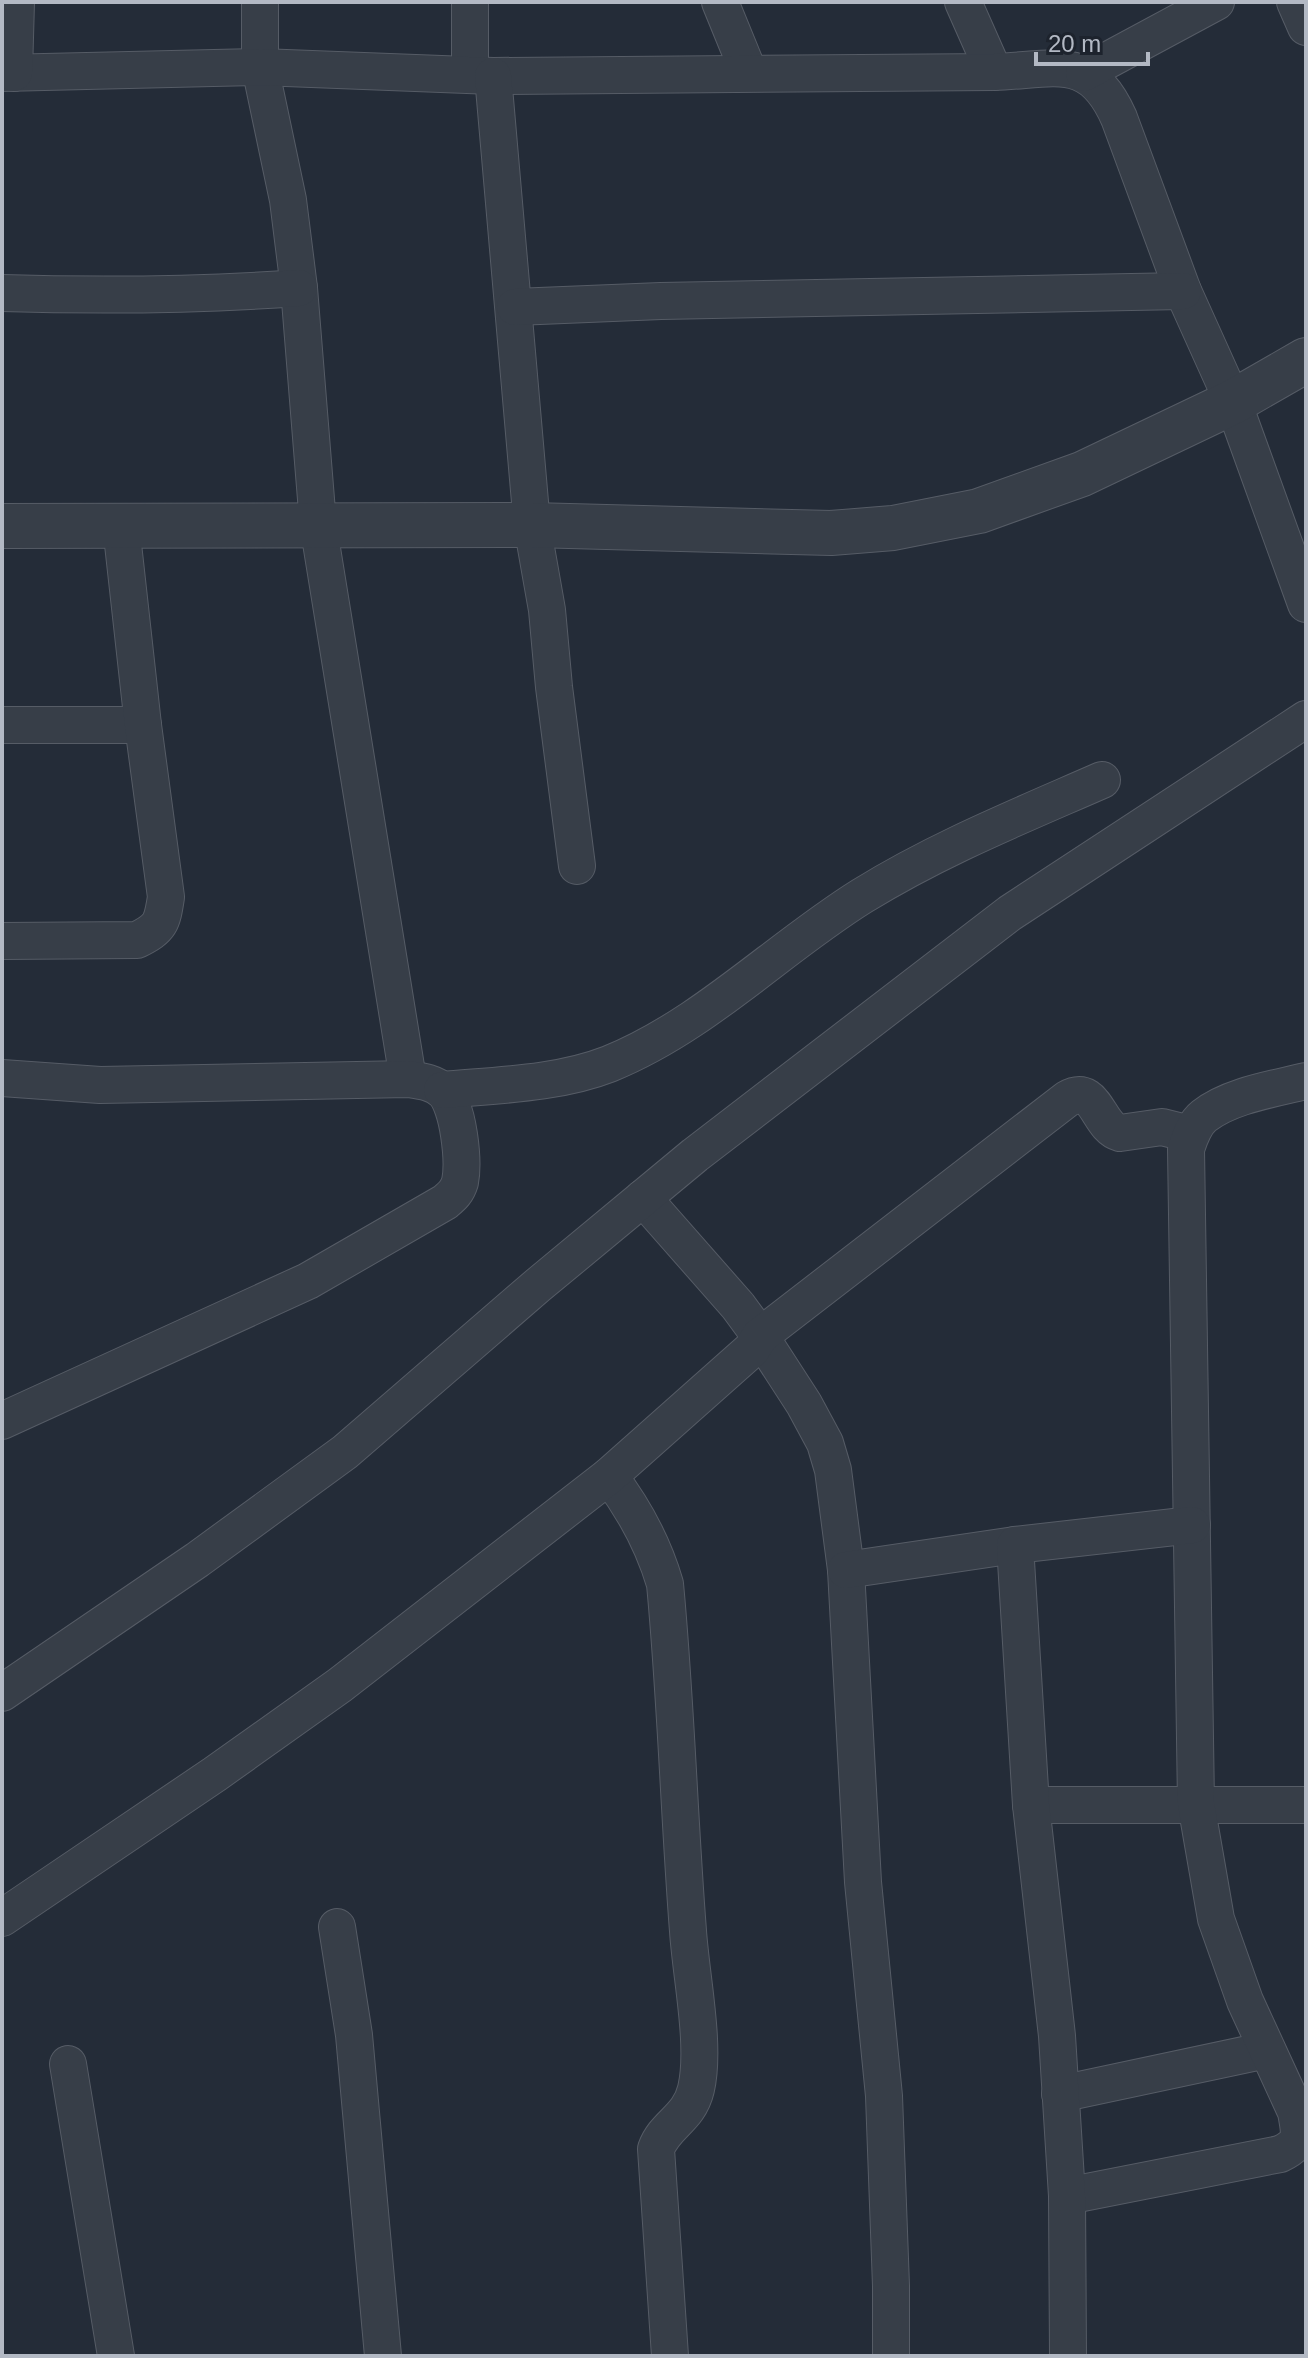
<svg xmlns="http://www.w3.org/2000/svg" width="1308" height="2358" font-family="Arial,sans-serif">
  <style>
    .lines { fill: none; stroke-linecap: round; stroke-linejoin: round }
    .minor-casing { stroke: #565c66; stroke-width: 38 }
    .tertiary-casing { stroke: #565c66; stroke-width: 46 }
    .minor { stroke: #373e48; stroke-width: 36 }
    .tertiary { stroke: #373e48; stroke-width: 44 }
  </style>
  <rect width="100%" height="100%" fill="#242c38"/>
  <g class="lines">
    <defs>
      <g id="minor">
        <polyline points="260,2 260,67 288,200 299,288 318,524 408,1079"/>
        <polyline points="470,2 470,75"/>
        <polyline points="720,2 749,73"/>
        <polyline points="963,2 994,72"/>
        <polyline points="1295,2 1306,27"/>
        <path d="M2 73 260 67 493 76 994 72C1055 70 1090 52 1119 118L1183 291 1233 402 1306 604"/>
        <polyline points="14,73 16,2"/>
        <polyline points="1084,73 1216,2"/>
        <polyline points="493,76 532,525 547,610 554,687 577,866"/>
        <path d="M2 293C101 296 200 295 299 288"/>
        <polyline points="515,307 661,301 1183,291"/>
        <polyline points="2,725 143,725"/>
        <path d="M2 941 137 940C161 928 162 923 166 897L143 725 121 526"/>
        <path d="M2 1078 100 1085 408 1079C421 1081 433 1082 443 1091 459 1106 464 1162 460 1182 457 1192 452 1196 445 1202L308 1281 2 1421"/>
        <path d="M442 1090C497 1085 558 1084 609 1064 703 1026 777 949 862 896 938 849 1020 816 1102 780"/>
        <polyline points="643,1198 738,1306 760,1336 804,1404 825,1443 833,1470 846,1570 863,1882 884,2096 891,2286 891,2356"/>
        <path d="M609 1476C635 1510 653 1543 665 1584 676 1700 679 1816 688 1931 691 1977 706 2046 696 2089 689 2119 665 2124 656 2149L670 2356"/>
        <polyline points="846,1570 1015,1545"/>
        <polyline points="2,1693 197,1560 345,1452 537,1286 695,1155 1010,913 1306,719"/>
        <polyline points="1031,1805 1306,1805"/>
        <path d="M2 1918 215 1774 340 1685 609 1476 752 1349 760 1336 1067 1099C1097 1082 1097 1127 1120 1133L1162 1127 1190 1134"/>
        <polyline points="337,1927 354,2035 383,2356"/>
        <polyline points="68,2064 116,2356"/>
        <polyline points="1060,2094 1267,2050"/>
        <path d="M1067 2196 1280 2154C1303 2143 1300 2135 1296 2112L1245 2001 1216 1919 1196 1804 1186 1149C1190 1137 1194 1124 1204 1116 1231 1095 1274 1089 1306 1081"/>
        <polyline points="1068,2356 1067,2196 1057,2036 1031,1805 1015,1545 1192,1525"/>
      </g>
      <polyline id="tertiary" points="2,526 532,525 831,533 893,528 979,511 1082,474 1233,402 1306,360"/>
    </defs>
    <use href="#minor" class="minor-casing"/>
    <use href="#tertiary" class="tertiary-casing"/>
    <use href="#minor" class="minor"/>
    <use href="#tertiary" class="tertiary"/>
  </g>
  <rect width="1308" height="2358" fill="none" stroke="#b3b9c4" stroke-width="8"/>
  <path d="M1036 52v12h112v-12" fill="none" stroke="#b3b9c4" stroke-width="4"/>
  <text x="1048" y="52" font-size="24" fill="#b3b9c4" stroke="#1d232d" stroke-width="6" paint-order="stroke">20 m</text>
</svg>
